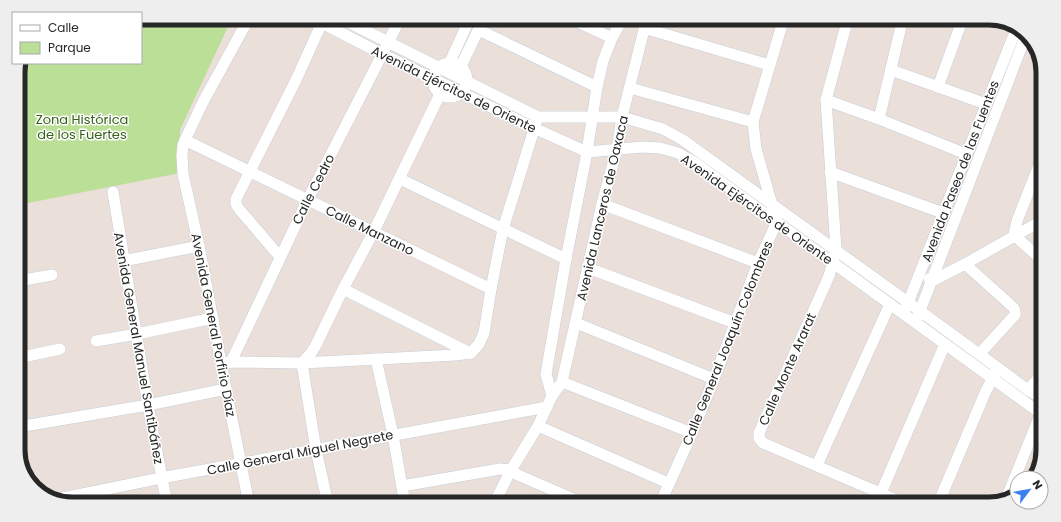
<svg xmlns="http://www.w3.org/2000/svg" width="1061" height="522" font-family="Poppins,sans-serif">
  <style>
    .green { fill: #bcdf97 }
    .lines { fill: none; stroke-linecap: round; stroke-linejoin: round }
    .minor-casing { stroke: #c8ced9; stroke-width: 12 }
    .minor { stroke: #fff; stroke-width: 11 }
    .labels { text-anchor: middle; stroke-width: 3; stroke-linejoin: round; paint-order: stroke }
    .street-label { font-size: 13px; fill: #272727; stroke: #fff }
    .park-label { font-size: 13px; fill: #36601c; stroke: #fff }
    .rim { fill: none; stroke: #272727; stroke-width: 5 }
  </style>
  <rect width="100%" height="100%" fill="#eadfd9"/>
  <polygon class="green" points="141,18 232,18 180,130 180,173 18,205 18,69 21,63 141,63"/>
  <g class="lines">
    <defs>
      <g id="minor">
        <polyline points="249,18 203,102 185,140 183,145 182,156 183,174 199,246 226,389 249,504"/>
        <polyline points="309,18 322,23 382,54 534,128 587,152 642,147 660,148 678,153 694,162 1043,415"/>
        <polyline points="340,18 538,117 622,117 663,129 683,140 920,311 1028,390 1043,399"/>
        <polyline points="569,18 612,38"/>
        <polyline points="848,18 826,100 836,249 833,262 829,276 759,433 759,438 763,443 906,504"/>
        <polyline points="644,28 769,65"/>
        <polyline points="479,30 597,87"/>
        <polyline points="450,62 470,18"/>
        <circle cx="450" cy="80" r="17"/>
        <polyline points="461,66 484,18"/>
        <polyline points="891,70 986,104"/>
        <polyline points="938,87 963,18"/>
        <polyline points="630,88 753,122"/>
        <polyline points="826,100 879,119 966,154"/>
        <polyline points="879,119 903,18"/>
        <polyline points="185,140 491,289"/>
        <polyline points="1043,155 1017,221 1014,235 1043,261"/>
        <polyline points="830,172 943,213"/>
        <polyline points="400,179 566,259"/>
        <polyline points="113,192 148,405 167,504"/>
        <polyline points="602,204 758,263"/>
        <polyline points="280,257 239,209 236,204 236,199 296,80 324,18"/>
        <polyline points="123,261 199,246"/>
        <polyline points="965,264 1014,308 1015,312 1015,315 983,350 980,355"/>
        <polyline points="587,268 596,271 735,323"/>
        <polyline points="929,279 932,281 965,264 1043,220"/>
        <polyline points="18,281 52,275"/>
        <polyline points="343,289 470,353"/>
        <polyline points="906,308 1017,27"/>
        <polyline points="918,316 1026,35"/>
        <polyline points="576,323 714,379"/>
        <polyline points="96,341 137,334 213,318"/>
        <polyline points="471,353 479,344 484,333 491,289 503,229 536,123"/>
        <polyline points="18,358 60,349"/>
        <polyline points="376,359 393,435 405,504"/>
        <polyline points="231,362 308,199 388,43 400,18"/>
        <polyline points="224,363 231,362 302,363 455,355 471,353"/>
        <polyline points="562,382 692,433"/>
        <polyline points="1028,390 1043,373"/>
        <polyline points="552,396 546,374 566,259 587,152 597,87 603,61 612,38 623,18"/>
        <polyline points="538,426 668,483"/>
        <polyline points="18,427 148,405 226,389"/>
        <polyline points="817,465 890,304"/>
        <polyline points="402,486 500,469 511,470 518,475 585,504"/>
        <polyline points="881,493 945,344"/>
        <polyline points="1006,499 1043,408"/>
        <polyline points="53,500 161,478 547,407"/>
        <polyline points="328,504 316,450 302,363 311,353 316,345 343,289 373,233 440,94"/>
        <polyline points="494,504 511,470 538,426 552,396 562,382 602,204 617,149 622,117 647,18"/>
        <polyline points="660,504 692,433 714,379 758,263 777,222 756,149 753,122 784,18"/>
        <polyline points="938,504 985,393 995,373"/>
      </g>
    </defs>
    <use href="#minor" class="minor-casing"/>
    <use href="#minor" class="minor"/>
  </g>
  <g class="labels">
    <g class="street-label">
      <text transform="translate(454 89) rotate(26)" y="5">Avenida Ejércitos de Oriente</text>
      <text transform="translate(960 171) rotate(-69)" y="5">Avenida Paseo de las Fuentes</text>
      <text transform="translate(313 189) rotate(-63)" y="5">Calle Cedro</text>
      <text transform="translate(602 208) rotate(-77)" y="5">Avenida Lanceros de Oaxaca</text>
      <text transform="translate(757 209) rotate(35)" y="5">Avenida Ejércitos de Oriente</text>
      <text transform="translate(370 230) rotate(26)" y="5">Calle Manzano</text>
      <text transform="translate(214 325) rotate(79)" y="5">Avenida General Porfirio Díaz</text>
      <text transform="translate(727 343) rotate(-68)" y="5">Calle General Joaquín Colombres</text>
      <text transform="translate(139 348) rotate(80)" y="5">Avenida General Manuel Santibáñez</text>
      <text transform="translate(787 369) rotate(-66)" y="5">Calle Monte Ararat</text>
      <text transform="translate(300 452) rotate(-11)" y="5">Calle General Miguel Negrete</text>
    </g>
    <g class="park-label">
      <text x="82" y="124">Zona Histórica<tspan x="82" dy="15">de los Fuertes</tspan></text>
    </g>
  </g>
  <path d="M0 0H1061V522H0ZM72 25H989A47 47 0 0 1 1036 72V450A47 47 0 0 1 989 497H72A47 47 0 0 1 25 450V72A47 47 0 0 1 72 25Z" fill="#eee" fill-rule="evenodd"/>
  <path class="rim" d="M72 25H989A47 47 0 0 1 1036 72V450A47 47 0 0 1 989 497H72A47 47 0 0 1 25 450V72A47 47 0 0 1 72 25Z"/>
  <rect x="12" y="12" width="130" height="52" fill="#ffffff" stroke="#a9a9a9"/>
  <rect x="20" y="25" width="20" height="6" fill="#ffffff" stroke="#a9a9a9"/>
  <text x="48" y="32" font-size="12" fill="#272727">Calle</text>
  <rect x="20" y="42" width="20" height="12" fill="#bcdf97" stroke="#a9a9a9"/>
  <text x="48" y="52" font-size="12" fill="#272727">Parque</text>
  <g transform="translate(1029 490) rotate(58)"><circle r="19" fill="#ffffff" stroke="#a9a9a9"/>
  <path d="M0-3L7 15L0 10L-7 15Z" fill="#3e80f2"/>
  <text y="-6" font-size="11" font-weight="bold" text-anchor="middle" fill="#272727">N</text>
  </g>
</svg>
